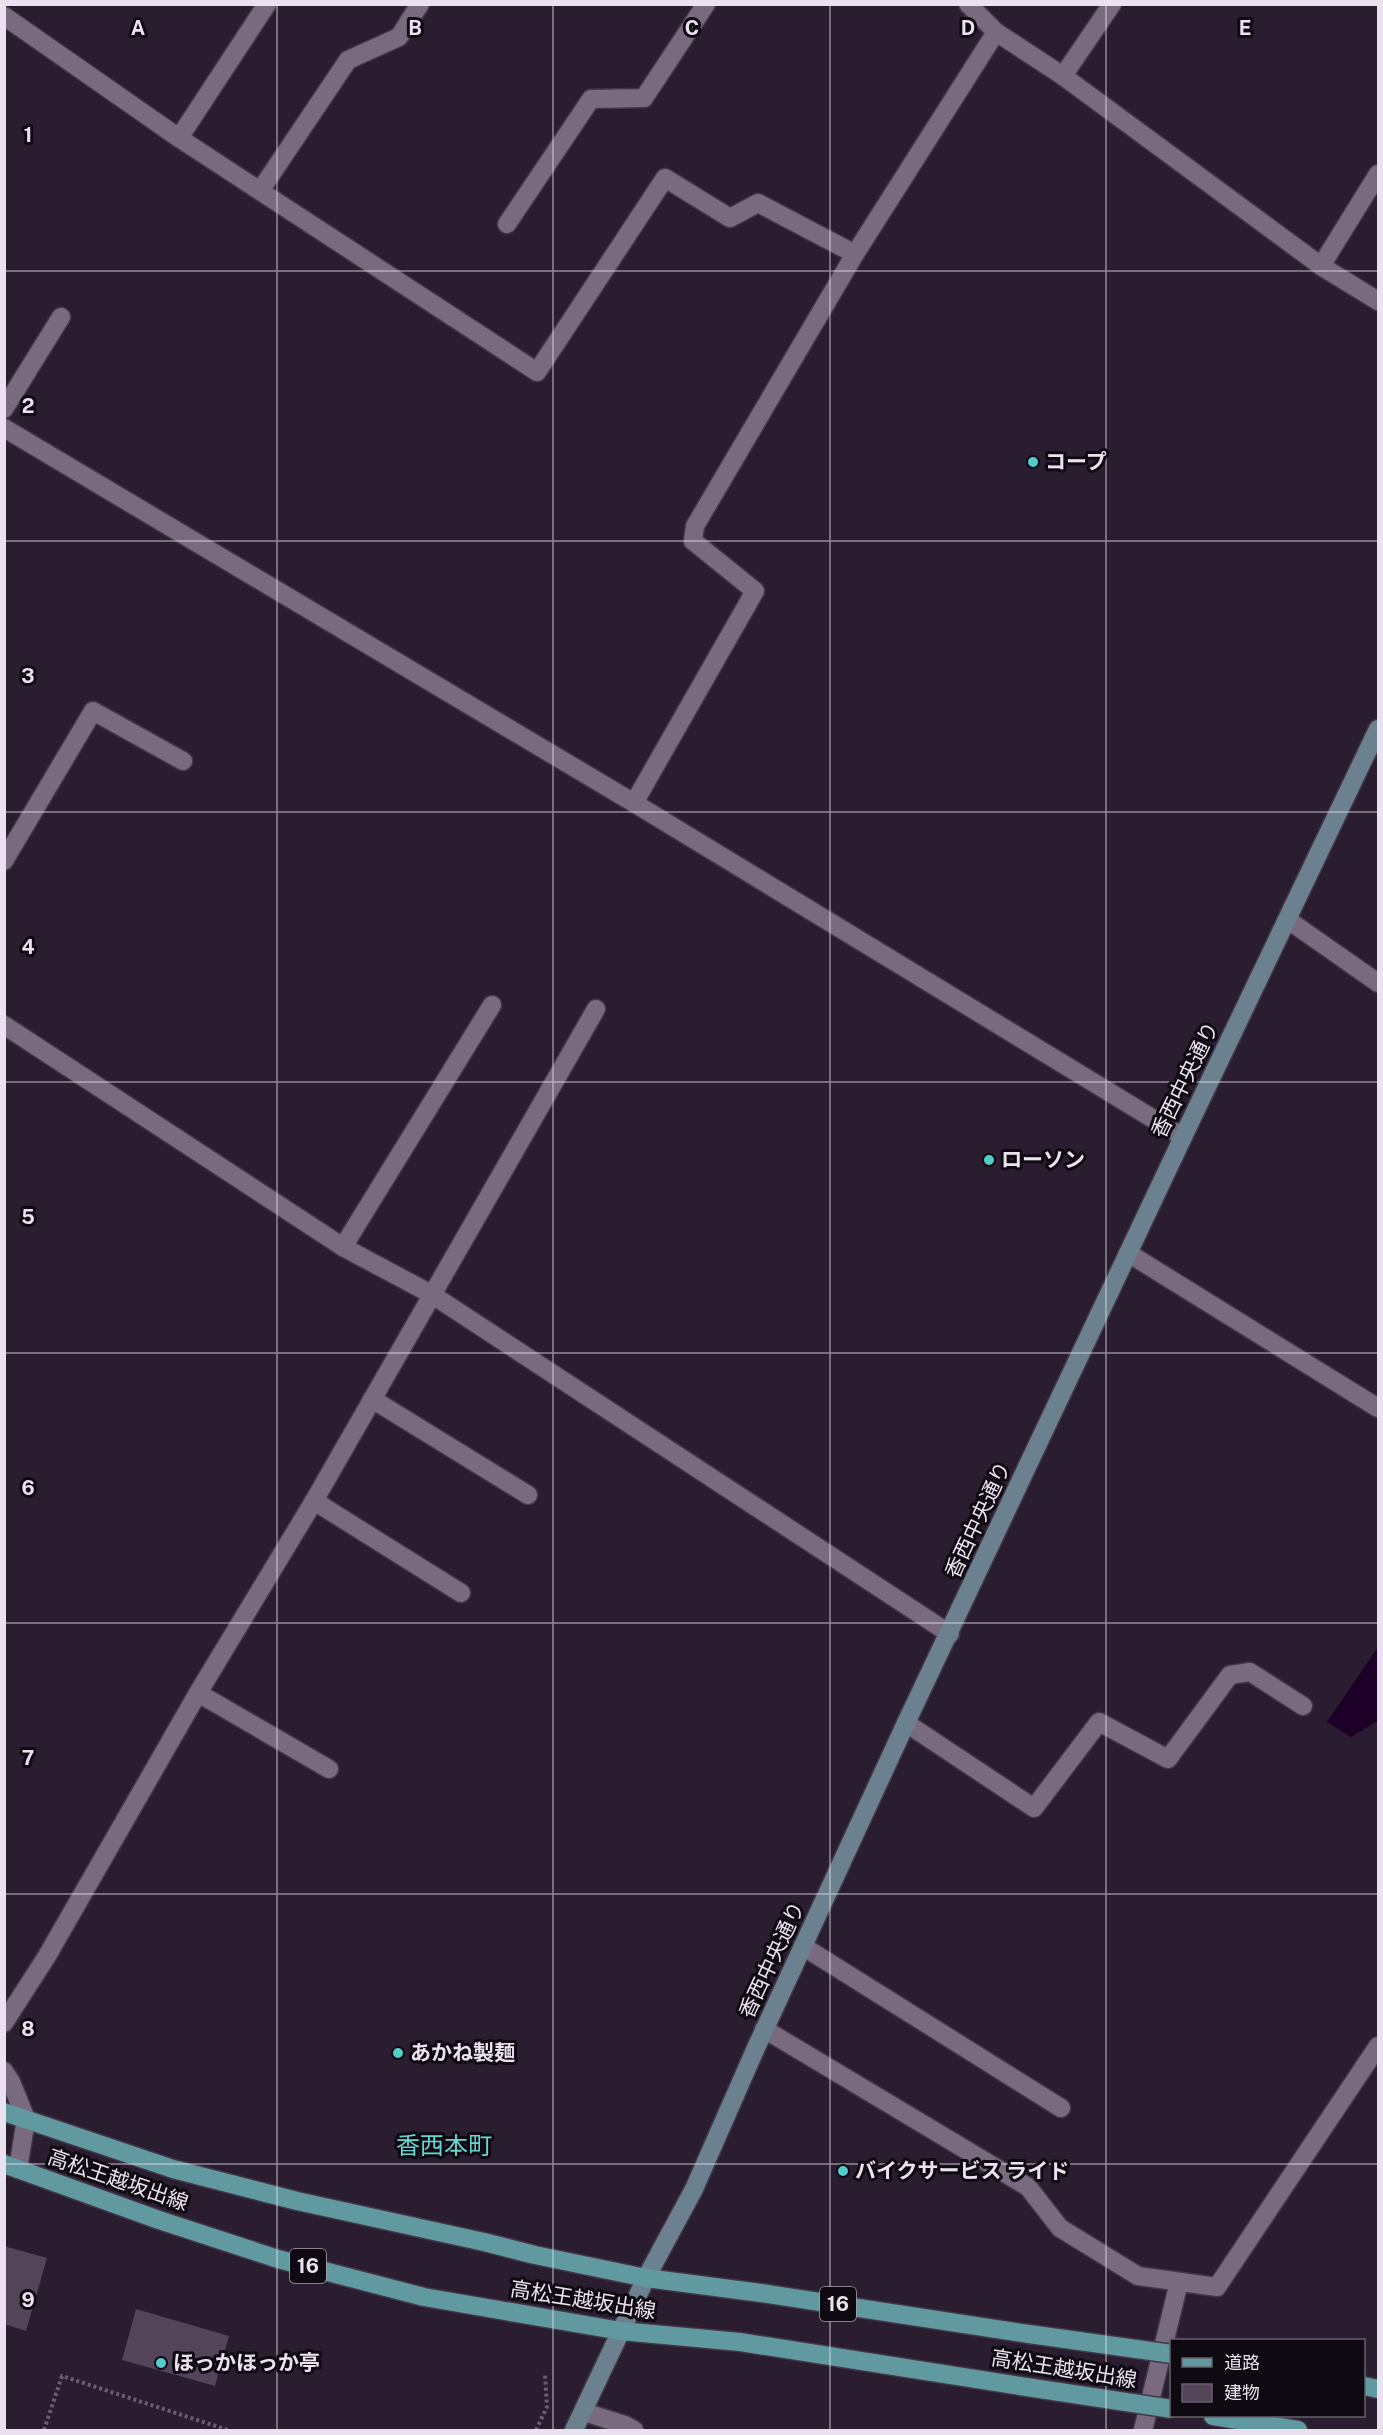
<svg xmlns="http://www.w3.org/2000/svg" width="1383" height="2435" font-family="'Public Sans','Noto Sans JP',sans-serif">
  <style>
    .water { fill: #1d0027 }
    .building { fill: #534459 }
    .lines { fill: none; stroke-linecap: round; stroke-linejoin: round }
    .street-casing { stroke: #423746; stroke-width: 21 }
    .secondary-casing { stroke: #423746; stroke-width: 21 }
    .primary-casing { stroke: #423746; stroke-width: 21 }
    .path { stroke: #6b5f6f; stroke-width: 4; stroke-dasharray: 3 3; stroke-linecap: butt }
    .street { stroke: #796a80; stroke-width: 18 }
    .secondary { stroke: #6c8190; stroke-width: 18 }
    .primary { stroke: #60999f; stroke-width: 18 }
    .primary-bridge-casing { stroke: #423746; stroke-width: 21; stroke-linecap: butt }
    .primary-bridge { stroke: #60999f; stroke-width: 18 }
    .grid { fill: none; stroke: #eae2ee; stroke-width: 1.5; stroke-opacity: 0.55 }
    .poi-dot { fill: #53cdc9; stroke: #0f0a12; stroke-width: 2 }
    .labels { text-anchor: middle; stroke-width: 6; stroke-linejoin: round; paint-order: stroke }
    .shield { fill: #0f0a12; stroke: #a8a1ac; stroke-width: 1.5 }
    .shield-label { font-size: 20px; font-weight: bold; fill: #eae2ee }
    .poi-label { font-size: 21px; font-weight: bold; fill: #eae2ee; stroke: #0f0a12; text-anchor: start }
    .street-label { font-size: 21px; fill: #eae2ee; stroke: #0f0a12 }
    .quarter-label { font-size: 24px; fill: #69d5d1; stroke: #0f0a12 }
    .grid-label { font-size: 20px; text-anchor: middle; font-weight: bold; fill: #eae2ee; stroke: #0f0a12; stroke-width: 6; stroke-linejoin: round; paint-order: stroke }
  </style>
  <rect width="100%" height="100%" fill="#2a1d2f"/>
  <polygon class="water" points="1378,1647 1378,1721 1351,1737 1327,1722"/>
  <g class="building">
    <polygon points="4,2246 47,2258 26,2331 4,2324"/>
    <polygon points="136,2309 229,2336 215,2386 122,2360"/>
  </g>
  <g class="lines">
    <defs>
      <g id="street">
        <polyline points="267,4 179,138 260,191 348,60 399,37 420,4"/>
        <polyline points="968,4 996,32 1063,76 1321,266 1378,301"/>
        <polyline points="4,16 179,138"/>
        <polyline points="1063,76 1112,4"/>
        <polyline points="260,191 537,372 665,178 730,218 758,203 855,254 996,32"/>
        <polyline points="507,224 591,99 644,98 706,4"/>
        <polyline points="1321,266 1378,174"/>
        <polyline points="4,409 61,317"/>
        <polyline points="4,428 634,803 1183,1137"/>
        <polyline points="634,803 755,591 693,541 695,526 855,254"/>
        <polyline points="4,861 93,711 183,761"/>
        <polyline points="1288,920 1378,983"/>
        <polyline points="4,1025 343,1247 431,1294 950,1634"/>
        <polyline points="343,1247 492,1005"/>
        <polyline points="1128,1253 1378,1408"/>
        <polyline points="372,1399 528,1495"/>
        <polyline points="314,1501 461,1593"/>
        <polyline points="198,1693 329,1769"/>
        <polyline points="906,1723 1034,1808 1099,1722 1168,1759 1230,1675 1250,1672 1303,1706"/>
        <polyline points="804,1947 1061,2108"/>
        <polyline points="4,2023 47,1956 198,1693 314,1501 596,1009"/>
        <polyline points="764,2029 1028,2187 1060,2228 1138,2276 1217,2287 1378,2046"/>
        <polyline points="4,2071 11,2082 26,2119 18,2169"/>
        <polyline points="584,2412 625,2425 634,2430"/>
        <polyline points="1143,2430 1179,2282"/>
      </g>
      <polyline id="secondary" points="574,2430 646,2278 694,2189 755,2050 906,1723 1183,1137 1378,729"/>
      <g id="primary">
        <polyline points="4,2112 173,2169 297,2201 484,2242 535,2255 646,2278 761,2293 1029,2334"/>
        <polyline points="4,2164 159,2220 278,2259 424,2297 621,2331 740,2342 1020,2386"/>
        <polyline points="1364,2386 1378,2389"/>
        <polyline points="1213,2416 1298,2430"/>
      </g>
    </defs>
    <use href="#street" class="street-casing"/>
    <use href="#secondary" class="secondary-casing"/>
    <use href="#primary" class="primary-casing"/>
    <g class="path">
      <polyline points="44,2430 62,2376 228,2430"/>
      <polyline points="536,2430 547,2407 545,2374"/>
    </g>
    <use href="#street" class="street"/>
    <use href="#secondary" class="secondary"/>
    <use href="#primary" class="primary"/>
    <defs>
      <g id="primary-bridge">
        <polyline points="1029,2334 1172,2354"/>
        <polyline points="1020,2386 1172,2409"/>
      </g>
    </defs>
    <use href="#primary-bridge" class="primary-bridge-casing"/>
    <use href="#primary-bridge" class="primary-bridge"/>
  </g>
  <path class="grid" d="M277 4V2430M553 4V2430M830 4V2430M1106 4V2430M4 271H1378M4 541H1378M4 812H1378M4 1082H1378M4 1353H1378M4 1623H1378M4 1894H1378M4 2164H1378"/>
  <g class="poi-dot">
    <circle cx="1033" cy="462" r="6"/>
    <circle cx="989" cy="1160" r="6"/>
    <circle cx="398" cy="2053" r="6"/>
    <circle cx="843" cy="2171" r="6"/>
    <circle cx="161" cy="2363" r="6"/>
  </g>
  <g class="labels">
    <g class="shield">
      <rect x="290" y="2249" width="36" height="34" rx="4.5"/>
      <rect x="820" y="2287" width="36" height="34" rx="4.5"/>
    </g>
    <g class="shield-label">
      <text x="308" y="2273">16</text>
      <text x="838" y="2311">16</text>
    </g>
    <g class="poi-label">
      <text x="1045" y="469">コープ</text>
      <text x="1001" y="1167">ローソン</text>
      <text x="410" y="2060">あかね製麺</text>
      <text x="855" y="2178">バイクサービス ライド</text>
      <text x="173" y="2370">ほっかほっか亭</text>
    </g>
    <g class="street-label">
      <text transform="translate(1185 1080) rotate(-64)" y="7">香西中央通り</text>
      <text transform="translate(978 1520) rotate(-65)" y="7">香西中央通り</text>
      <text transform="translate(772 1960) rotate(-65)" y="7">香西中央通り</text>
      <text transform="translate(118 2180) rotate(19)" y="7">高松王越坂出線</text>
      <text transform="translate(583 2300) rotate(9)" y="7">高松王越坂出線</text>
      <text transform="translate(1064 2369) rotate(9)" y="7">高松王越坂出線</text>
    </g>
    <g class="quarter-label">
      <text x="444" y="2154">香西本町</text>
    </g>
  </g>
  <g class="grid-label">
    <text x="138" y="35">A</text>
    <text x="415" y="35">B</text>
    <text x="692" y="35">C</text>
    <text x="968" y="35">D</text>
    <text x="1245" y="35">E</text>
    <text x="28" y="142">1</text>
    <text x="28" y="413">2</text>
    <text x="28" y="683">3</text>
    <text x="28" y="954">4</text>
    <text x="28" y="1224">5</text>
    <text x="28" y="1495">6</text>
    <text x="28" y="1765">7</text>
    <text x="28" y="2036">8</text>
    <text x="28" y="2307">9</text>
  </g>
  <rect width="1383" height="2435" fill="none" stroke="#eae2ee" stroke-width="12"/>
  <rect x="1170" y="2339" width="195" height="78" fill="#0f0a12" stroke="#67606a" stroke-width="1.5"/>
  <rect x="1182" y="2358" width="30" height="9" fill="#60999f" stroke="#67606a" stroke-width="1.5"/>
  <text x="1224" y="2369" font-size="18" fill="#eae2ee">道路</text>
  <rect x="1182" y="2384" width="30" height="18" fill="#534459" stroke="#67606a" stroke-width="1.5"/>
  <text x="1224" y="2399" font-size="18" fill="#eae2ee">建物</text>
</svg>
